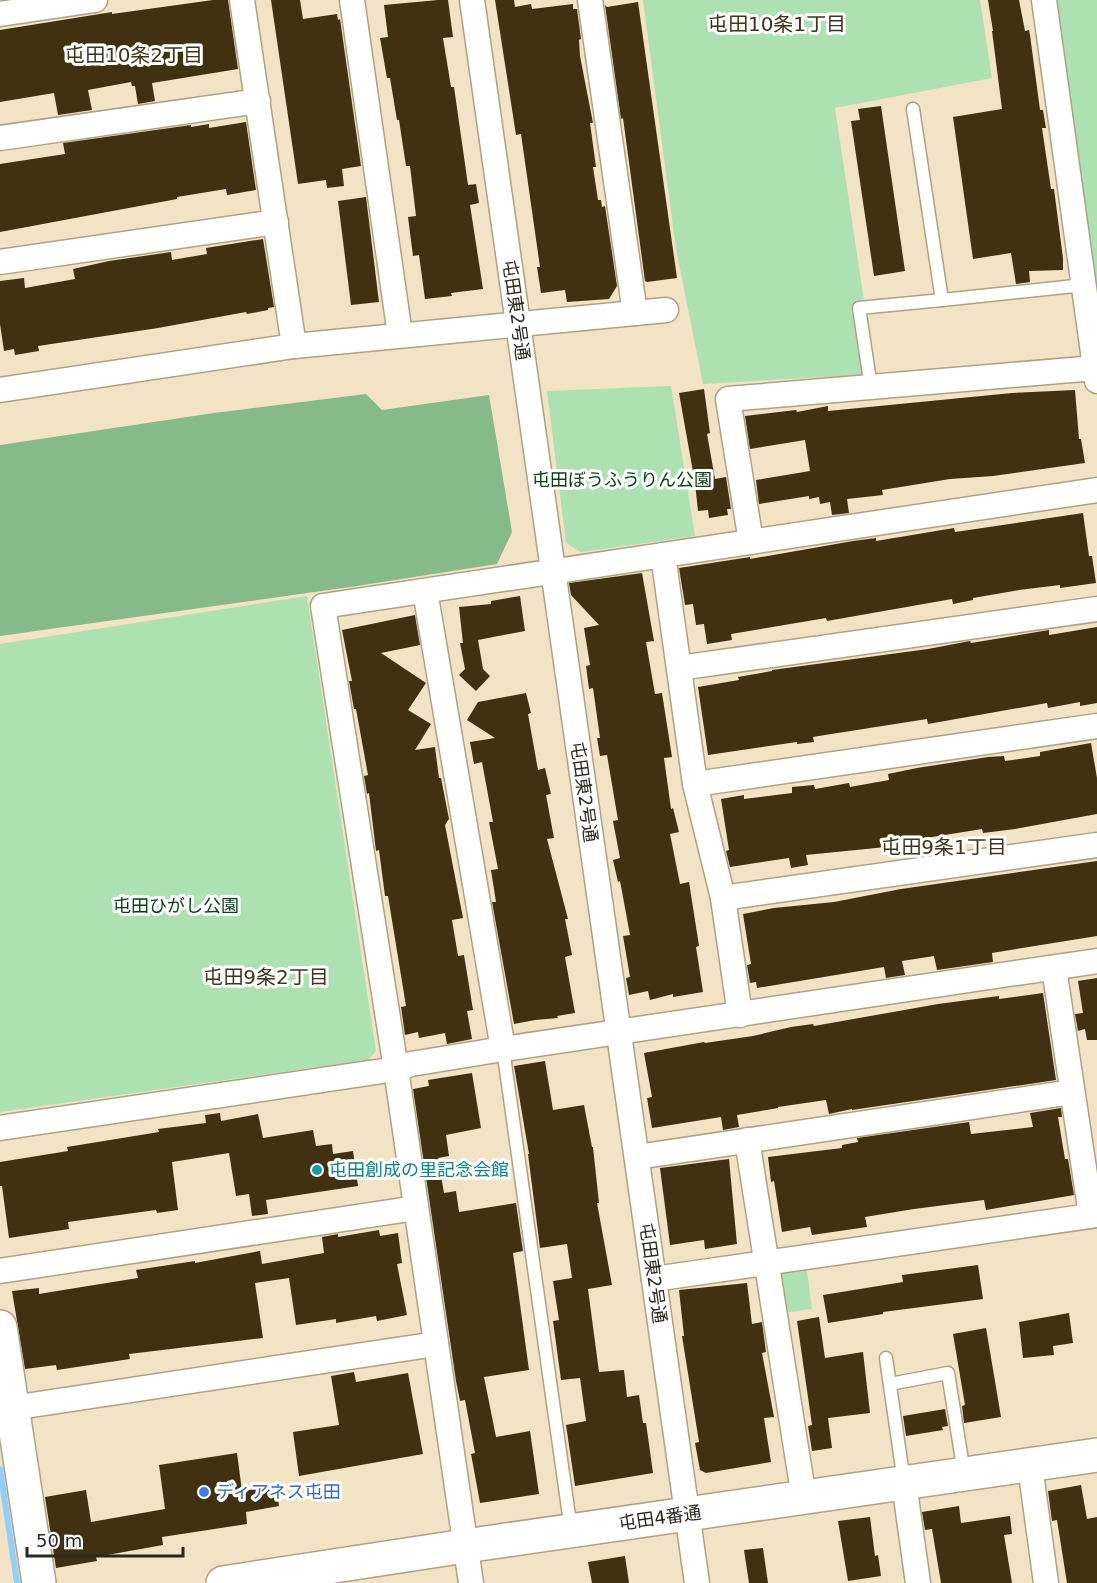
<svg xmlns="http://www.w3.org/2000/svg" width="1097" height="1583" font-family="'DejaVu Sans','Noto Sans JP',sans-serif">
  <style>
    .green { fill: #aee1b1 }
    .forest { fill: #86ba8a }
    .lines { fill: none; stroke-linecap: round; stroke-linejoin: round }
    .stream { stroke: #8fd1fa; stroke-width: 6 }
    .building { fill: #413111 }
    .lane-casing { stroke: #afa185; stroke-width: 15 }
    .street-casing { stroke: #afa185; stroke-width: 27 }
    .secondary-casing { stroke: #afa185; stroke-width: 36 }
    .lane { stroke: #fff; stroke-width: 12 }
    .street { stroke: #fff; stroke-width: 24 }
    .secondary { stroke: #fff; stroke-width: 33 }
    .culture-dot { fill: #0f9aa8; stroke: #fff; stroke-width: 2 }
    .shop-dot { fill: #3f7fe0; stroke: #fff; stroke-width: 2 }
    .labels { text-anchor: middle; stroke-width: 6; stroke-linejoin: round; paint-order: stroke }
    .street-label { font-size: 18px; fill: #2c271c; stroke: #fff }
    .park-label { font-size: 18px; fill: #074215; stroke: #fff }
    .culture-label { font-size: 18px; fill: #0d838f; stroke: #fff; text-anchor: start }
    .shop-label { font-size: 18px; fill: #366cbe; stroke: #fff; text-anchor: start }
    .neighbourhood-label { font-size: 20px; fill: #40341b; stroke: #fff }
  </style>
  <rect width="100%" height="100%" fill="#f2e3c5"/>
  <g class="green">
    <polygon points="643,0 980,0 992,78 835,108 875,374 703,384 676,249"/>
    <polygon points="1054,0 1097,0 1097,309"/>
    <polygon points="671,386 695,536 581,552 566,543 547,391"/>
    <polygon points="307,596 376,1051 368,1060 0,1112 0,644"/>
    <polygon points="807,1271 812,1309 783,1313 778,1274"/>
  </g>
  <polygon class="forest" points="366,394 382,410 489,395 512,532 497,564 357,586 0,636 0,445 214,413"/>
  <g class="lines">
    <polyline class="stream" points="0,1469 17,1583"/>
  </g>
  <g class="building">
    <polygon points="213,0 228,0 238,69 152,83 155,101 138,104 135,86 132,86 131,82 88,90 92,110 58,115 54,93 0,102 0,30 112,12 112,14"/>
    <polygon points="271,0 300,0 303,19 337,14 338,20 340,19 361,166 342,169 344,186 327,188 326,180 298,184"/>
    <polygon points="438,0 448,0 453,37 443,38 451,87 454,87 468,185 476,184 479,203 470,205 483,289 451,293 452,296 425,299 419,255 413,256 408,217 416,216 410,166 406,166 399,120 397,120 390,78 387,78 380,38 388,37 384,5"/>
    <polygon points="495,0 514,0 515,7 531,4 532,9 573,4 573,9 577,9 581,39 579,40 580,56 593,123 590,123 596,167 593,167 598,200 601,200 602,207 605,206 617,286 609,299 567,302 565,290 541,293 537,267 540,267 521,134 516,135"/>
    <polygon points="988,0 1019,0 1025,31 1029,30 1030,35 1040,110 1043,110 1046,128 1042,128 1051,189 1054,189 1063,258 1063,270 1029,271 1030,282 1016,284 1011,253 973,259 953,117 1002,109 992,31 993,31"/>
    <polygon points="638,2 677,278 647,282 645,281 623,118 621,119 605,5 607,7"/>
    <polygon points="881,106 905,271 874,276 851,121 860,120 858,109"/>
    <polygon points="246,122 256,190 227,195 226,189 177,197 177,199 0,232 0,164 65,154 63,143 191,125 191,127 209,124 209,128"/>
    <polygon points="366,197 379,302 351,305 338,201"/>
    <polygon points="263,239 274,307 268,308 268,310 247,314 246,312 158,328 38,346 39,351 15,355 14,349 4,351 0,324 0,281 24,278 25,288 75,279 73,269 109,261 171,252 172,260 207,254 206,248"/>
    <polygon points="704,389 710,433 707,434 715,479 726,477 731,509 727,509 728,515 709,518 708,510 698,511 695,483 679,393"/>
    <polygon points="1075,390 1079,439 1081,439 1085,463 993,476 950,479 882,490 883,495 847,499 849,513 832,515 830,502 820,504 819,497 809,499 809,496 759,504 756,480 810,471 805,440 750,449 745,416 796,410 797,412 828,406 828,411 1012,393"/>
    <polygon points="1083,513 1089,556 1092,556 1096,583 1060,588 1060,585 1019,590 973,598 973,600 953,604 952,599 827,621 826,618 731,634 732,640 707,644 704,624 696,625 693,604 685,605 679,568 750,557 750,559 853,541 876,538 876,541 954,528 955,532"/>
    <polygon points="642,573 654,641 646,642 655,694 662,693 672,757 664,758 671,809 673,808 679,832 670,834 680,884 689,882 699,946 696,947 703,992 673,997 673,994 650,1000 648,991 629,995 626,978 630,977 623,936 630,935 620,881 618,882 613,860 620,858 613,821 618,820 607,755 600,756 597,738 600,738 593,688 589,689 586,666 590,665 584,628 599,625 571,595 569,583"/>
    <polygon points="520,596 525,631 478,640 483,669 490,676 476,691 459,675 465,669 460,643 463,643 459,607 491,604 491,601"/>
    <polygon points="415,615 420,645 381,653 426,683 408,710 431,724 415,750 435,747 439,778 441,778 449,819 445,825 463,918 452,920 458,956 464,955 473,1010 467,1011 472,1039 447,1044 445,1033 419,1038 418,1032 405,1035 401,1007 406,1006 388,896 385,896 379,850 376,851 369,793 367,794 364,776 368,775 356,709 354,709 349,681 352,681 342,630"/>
    <polygon points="1097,627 1097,703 1080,706 1080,702 1048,708 1047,703 928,724 927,719 825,735 813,737 814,742 797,744 797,742 708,755 698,687 739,680 738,677 772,671 772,670 928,649 970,641 971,643 1049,630 1049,635"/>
    <polygon points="526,693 531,713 528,714 538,770 545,768 551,794 546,795 554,838 547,839 568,919 565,919 572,955 565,957 575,1013 557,1016 558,1018 535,1020 514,1024 492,902 496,902 491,870 498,869 489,822 493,822 482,762 474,764 470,742 495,738 467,720 478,702"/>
    <polygon points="1091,743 1097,778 1097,814 1015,829 983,833 982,829 926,838 927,840 886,844 886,847 806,855 808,865 791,868 789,858 730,867 726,851 729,850 721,799 744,795 744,799 792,793 792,787 814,785 815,789 849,783 850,787 889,780 888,774 917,768 988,757 1004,756 1005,761 1040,756 1040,752"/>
    <polygon points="1097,861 1097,936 992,953 993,962 937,970 934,956 902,961 905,975 886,978 884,967 757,988 756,982 750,983 747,965 751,964 743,914 774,908 834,902 901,889"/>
    <polygon points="1097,978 1097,1040 1087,1040 1085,1029 1078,1031 1075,1014 1083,1013 1078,981"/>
    <polygon points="1043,993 1056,1080 852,1110 852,1109 829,1114 826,1100 778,1107 778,1108 737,1115 739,1127 723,1130 721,1117 652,1128 647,1098 652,1097 644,1053 704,1042 705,1043 753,1036 791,1027 813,1024 814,1026 938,1004 999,996 999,999"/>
    <polygon points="545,1061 553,1110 584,1105 592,1147 593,1147 599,1203 597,1203 612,1285 588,1289 599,1372 624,1370 627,1397 639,1395 643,1423 646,1423 653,1473 575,1486 566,1425 586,1421 580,1378 561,1380 553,1321 559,1320 553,1281 572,1278 567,1244 540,1248 528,1154 529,1154 514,1066"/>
    <polygon points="472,1073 481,1128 446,1135 449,1156 438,1158 444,1193 456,1191 459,1212 516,1203 523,1251 513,1253 529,1370 484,1377 496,1437 530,1431 539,1494 480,1503 471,1454 475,1453 465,1400 460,1401 456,1381 413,1089 429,1086 428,1080"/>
    <polygon points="1061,1108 1062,1117 1058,1117 1065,1159 1068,1159 1074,1195 986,1210 984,1200 914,1209 865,1217 867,1227 812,1235 810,1227 782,1232 774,1181 771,1182 768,1157 842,1148 842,1145 858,1142 857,1138 969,1122 971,1134 1033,1127 1030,1113"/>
    <polygon points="220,1113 221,1121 258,1114 263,1138 313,1130 316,1146 332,1144 333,1154 353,1151 358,1186 266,1200 268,1214 252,1216 249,1194 236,1196 229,1153 172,1162 178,1210 157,1213 156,1210 68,1222 69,1229 9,1238 2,1186 0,1186 0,1162 68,1151 67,1147 159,1132 158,1129 206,1123 205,1115"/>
    <polygon points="729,1159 737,1244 705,1249 704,1240 670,1245 660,1168"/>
    <polygon points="379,1230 380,1236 398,1233 402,1263 397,1264 407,1315 377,1321 376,1316 336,1323 336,1319 296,1325 289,1278 255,1283 263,1338 129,1354 130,1359 57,1370 56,1365 25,1369 12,1291 39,1288 39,1294 88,1286 138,1278 136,1270 195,1261 195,1263 260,1251 262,1264 324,1253 322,1237 338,1234 338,1237"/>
    <polygon points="978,1265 983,1299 883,1312 883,1314 828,1323 823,1295 903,1282 902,1275"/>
    <polygon points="747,1283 752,1324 762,1322 766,1352 762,1353 774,1417 764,1418 771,1462 706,1473 700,1470 695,1443 699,1442 682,1336 684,1336 679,1290"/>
    <polygon points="1069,1313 1073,1343 1053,1346 1054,1355 1023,1358 1019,1322"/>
    <polygon points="819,1317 825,1358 863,1352 870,1413 828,1418 832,1448 812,1451 808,1426 812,1425 797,1321"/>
    <polygon points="986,1328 1001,1417 964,1423 962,1406 965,1405 953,1334"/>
    <polygon points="354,1372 356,1382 408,1373 423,1454 299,1476 293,1432 339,1425 331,1376"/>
    <polygon points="945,1409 948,1426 942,1427 943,1430 906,1436 903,1416"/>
    <polygon points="237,1453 242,1491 276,1486 279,1506 246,1512 247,1524 162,1537 163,1545 96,1557 97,1561 56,1568 45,1497 86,1490 91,1522 165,1509 159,1465"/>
    <polygon points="1081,1485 1087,1519 1097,1517 1097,1583 1067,1583 1057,1520 1052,1521 1048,1491"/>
    <polygon points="959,1506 961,1523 1010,1516 1012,1534 1004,1535 1012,1583 941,1583 932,1529 925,1530 922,1512"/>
    <polygon points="870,1517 875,1556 878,1555 881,1576 848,1581 838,1521"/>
    <polygon points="763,1548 768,1583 749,1583 744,1550"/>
    <polygon points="625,1556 629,1583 592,1583 588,1562"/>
  </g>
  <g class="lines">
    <defs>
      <g id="lane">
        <polyline points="913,109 942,300 1084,285"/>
        <polyline points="871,387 859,308 942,300"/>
        <polyline points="503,1049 571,1530"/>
        <polyline points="886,1358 904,1482"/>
        <polyline points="890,1384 948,1373 964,1473"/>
      </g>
      <g id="street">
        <polyline points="242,0 294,346"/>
        <polyline points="352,0 400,335"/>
        <polyline points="472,0 697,1583"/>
        <polyline points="590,0 635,313"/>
        <polyline points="1044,0 1097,381"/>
        <polyline points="0,14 95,0"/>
        <polyline points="0,138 258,101"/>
        <polyline points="0,262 276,222"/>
        <polyline points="0,390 294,346 666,310"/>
        <polyline points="751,542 728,399 1095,368"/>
        <polyline points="663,555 695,784 723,898 740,1015"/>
        <polyline points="425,591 503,1049"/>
        <polyline points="679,668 1097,609"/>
        <polyline points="695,784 1097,726"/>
        <polyline points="723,898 1097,845"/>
        <polyline points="1054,968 1091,1215"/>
        <polyline points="0,1128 396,1069 323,606 1097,490"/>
        <polyline points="747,1140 804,1498"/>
        <polyline points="637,1157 1072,1092"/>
        <polyline points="0,1271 416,1208"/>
        <polyline points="654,1279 1097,1215"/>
        <polyline points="12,1408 436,1344"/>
        <polyline points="1030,1466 1046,1583"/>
        <polyline points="904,1483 918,1583"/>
        <polyline points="471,1583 396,1069 411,1064 503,1049 1097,961"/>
      </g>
      <g id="secondary">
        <polyline points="0,1327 39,1583"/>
        <polyline points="223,1583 465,1546 1097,1455"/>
      </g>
    </defs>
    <use href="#lane" class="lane-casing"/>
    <use href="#street" class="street-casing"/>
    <use href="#secondary" class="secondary-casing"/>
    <use href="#lane" class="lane"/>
    <use href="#street" class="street"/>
    <use href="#secondary" class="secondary"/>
  </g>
  <circle class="culture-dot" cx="317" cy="1170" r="6"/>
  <circle class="shop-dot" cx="204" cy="1492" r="6"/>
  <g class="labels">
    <g class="street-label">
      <text transform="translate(516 310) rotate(82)" y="6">屯田東2号通</text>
      <text transform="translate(584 792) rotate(82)" y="6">屯田東2号通</text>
      <text transform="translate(653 1273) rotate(82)" y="6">屯田東2号通</text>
      <text transform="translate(660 1518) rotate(-8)" y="6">屯田4番通</text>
    </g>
    <g class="park-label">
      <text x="622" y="486">屯田ぼうふうりん公園</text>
      <text x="176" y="912">屯田ひがし公園</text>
    </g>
    <g class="culture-label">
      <text x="329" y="1176">屯田創成の里記念会館</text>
    </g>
    <g class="shop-label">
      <text x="216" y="1498">ディアネス屯田</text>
    </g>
    <g class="neighbourhood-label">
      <text x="777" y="31">屯田10条1丁目</text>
      <text x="134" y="62">屯田10条2丁目</text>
      <text x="944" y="854">屯田9条1丁目</text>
      <text x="266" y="984">屯田9条2丁目</text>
    </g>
  </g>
  <path d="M27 1547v9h156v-9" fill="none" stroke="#2c271c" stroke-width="3"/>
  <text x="36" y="1547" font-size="18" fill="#2c271c" stroke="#ffffff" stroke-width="4.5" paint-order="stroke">50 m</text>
</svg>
